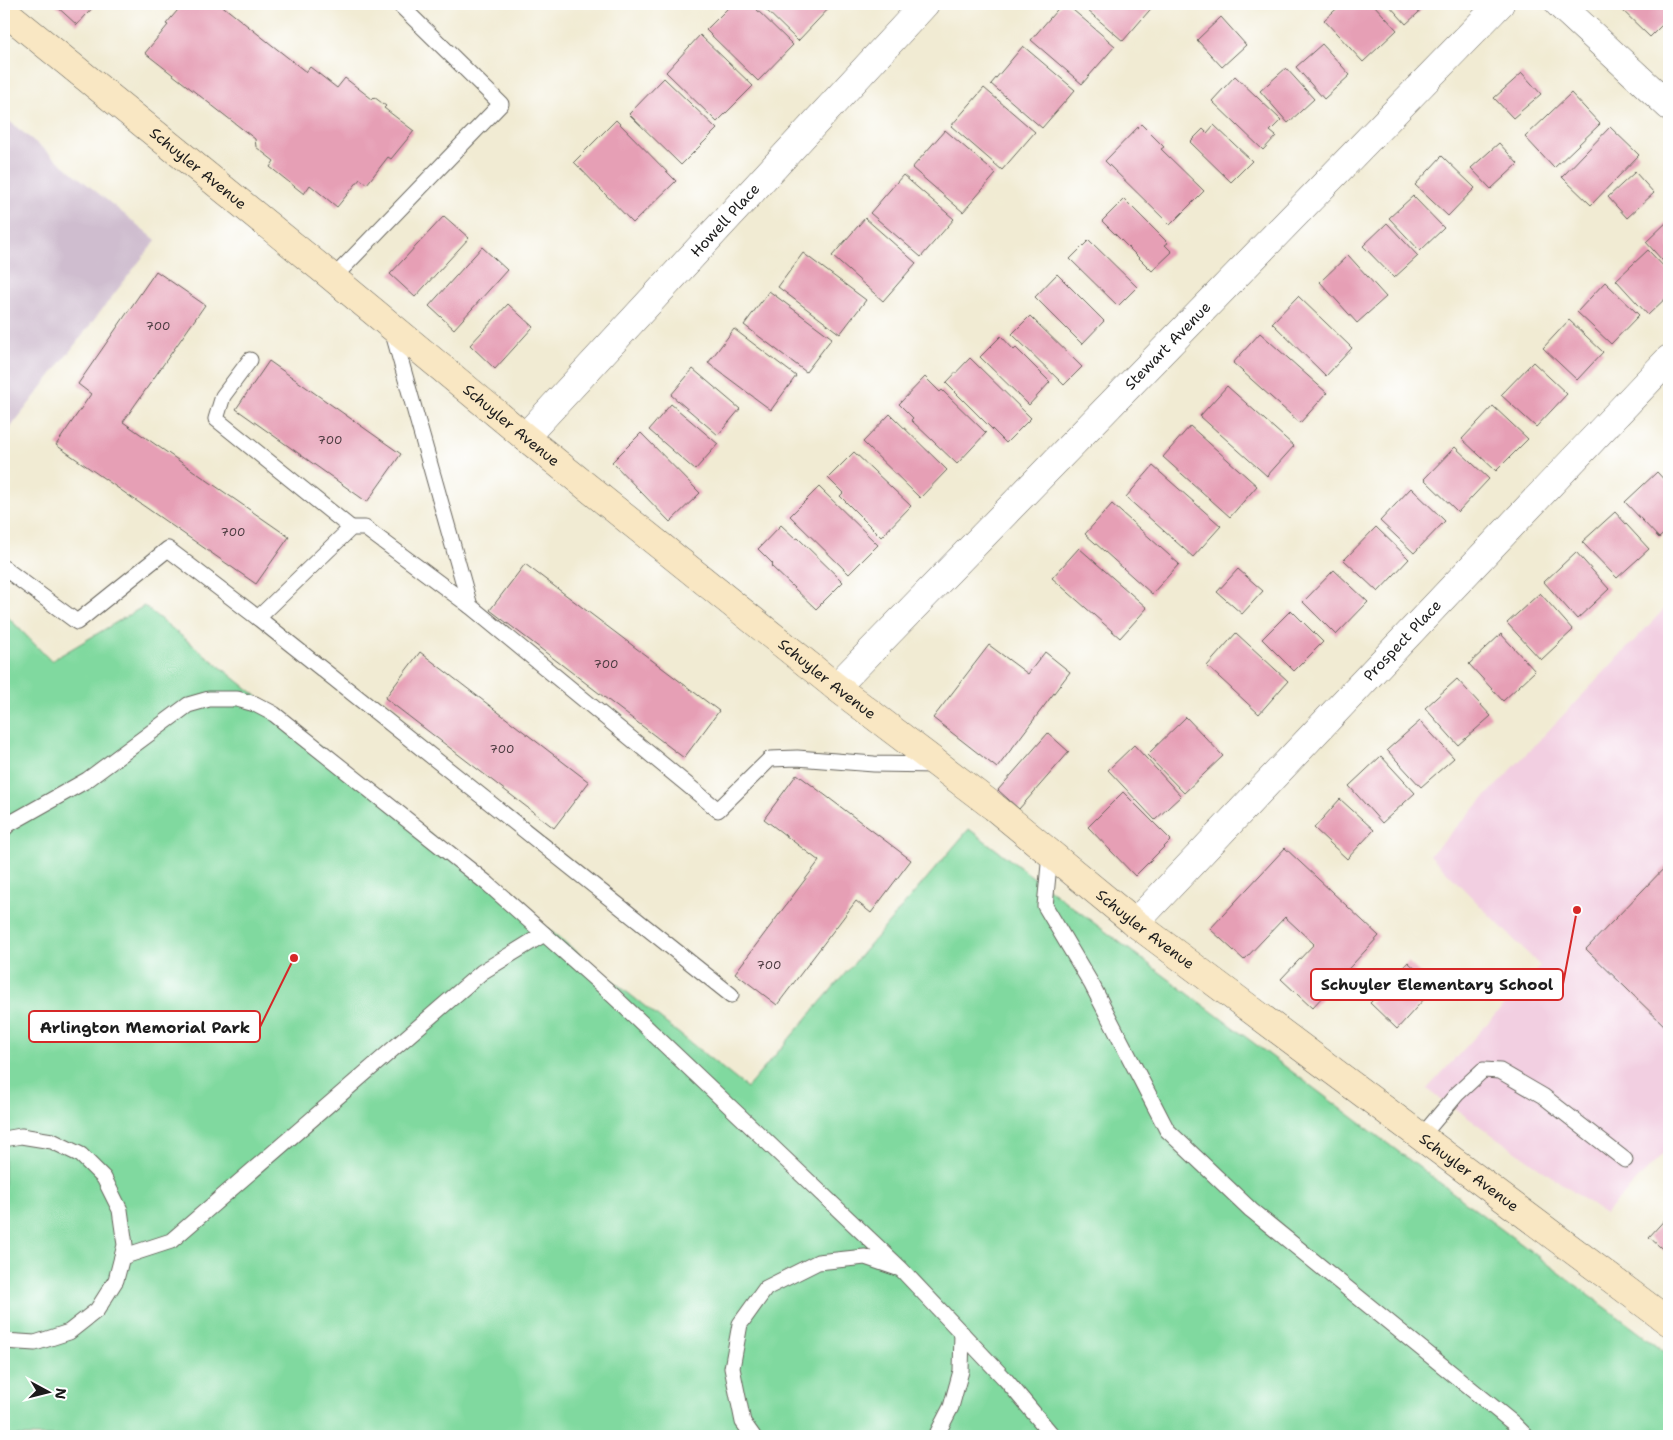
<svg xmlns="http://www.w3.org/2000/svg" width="1673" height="1440" font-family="'Shantell Sans',sans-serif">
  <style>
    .built { fill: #f2cfe1 }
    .industrial { fill: #cfbdcf }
    .green { fill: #80d99f; stroke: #4e7a5e }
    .building { fill: #e69fb5 }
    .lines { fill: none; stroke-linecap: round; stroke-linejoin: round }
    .service-casing { stroke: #67645c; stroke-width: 17 }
    .minor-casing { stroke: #67645c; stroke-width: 29 }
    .secondary-casing { stroke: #67645c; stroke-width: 29 }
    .service { stroke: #fff; stroke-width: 15 }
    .minor { stroke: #fff; stroke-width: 28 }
    .secondary { stroke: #f9e7c3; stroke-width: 28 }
    .labels { text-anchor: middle; stroke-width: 4.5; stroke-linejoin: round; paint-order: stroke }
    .number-label { font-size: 12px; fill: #4e3d42 }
    .street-label { font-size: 15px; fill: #1c1c1c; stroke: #fff }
    .leader { fill: none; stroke: #d62828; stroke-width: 2 }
    .callout-dot { fill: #d62828; stroke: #fff; stroke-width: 2 }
    .callout { fill: #fff; stroke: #d62828; stroke-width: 2 }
    .callout-label { font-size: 16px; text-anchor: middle; font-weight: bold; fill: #1c1c1c }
  </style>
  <rect width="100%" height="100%" fill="#fff"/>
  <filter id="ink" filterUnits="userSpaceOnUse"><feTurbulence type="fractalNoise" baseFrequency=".02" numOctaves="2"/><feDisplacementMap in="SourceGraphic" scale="10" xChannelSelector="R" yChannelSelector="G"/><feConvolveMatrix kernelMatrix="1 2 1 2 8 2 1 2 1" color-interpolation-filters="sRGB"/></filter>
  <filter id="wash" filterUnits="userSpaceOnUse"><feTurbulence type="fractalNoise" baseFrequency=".0096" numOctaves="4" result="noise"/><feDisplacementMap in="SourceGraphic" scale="20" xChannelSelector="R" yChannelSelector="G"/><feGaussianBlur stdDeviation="1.12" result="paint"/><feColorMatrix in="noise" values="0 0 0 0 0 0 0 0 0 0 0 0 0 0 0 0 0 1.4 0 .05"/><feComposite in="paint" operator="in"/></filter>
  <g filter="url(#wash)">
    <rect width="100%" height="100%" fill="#f1ebd3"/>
    <polygon class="built" points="1669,604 1669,1147 1605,1214 1427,1089 1540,966 1430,855"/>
    <polygon class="industrial" points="4,117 156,240 4,436"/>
    <polygon class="green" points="144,606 747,1088 969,829 1669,1355 1669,1436 4,1436 4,613 51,661"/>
    <g id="blocks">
      <g class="building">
        <polygon points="54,4 96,4 77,25"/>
        <polygon points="183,4 220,4 306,72 310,67 337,88 345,78 372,99 374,97 386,106 384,108 414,131 391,159 388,157 367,184 360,179 337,207 310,185 304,194 270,167 274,161 256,147 255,139 145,53 168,25 166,24"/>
        <polygon points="732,4 751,4 793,45 758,81 706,30"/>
        <polygon points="760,4 833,4 798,41"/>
        <polygon points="1062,4 1066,4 1115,46 1082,84 1031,40"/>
        <polygon points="1080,4 1155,4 1123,41"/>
        <polygon points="1342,4 1373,4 1397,30 1363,62 1324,20"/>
        <polygon points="1388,4 1428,4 1406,24"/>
        <polygon points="1616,4 1662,4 1669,11 1669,18 1650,37"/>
        <polygon points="1221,17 1246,45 1222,67 1197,40"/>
        <polygon points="700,35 753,86 717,122 666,72"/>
        <polygon points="1322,44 1350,75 1324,99 1296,67"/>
        <polygon points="1023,46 1075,90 1042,128 991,84"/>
        <polygon points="1286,68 1314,99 1288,123 1260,91"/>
        <polygon points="1522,73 1541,94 1513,118 1494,98"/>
        <polygon points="1235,76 1281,120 1270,131 1276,136 1263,150 1212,101"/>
        <polygon points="664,78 717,129 681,165 629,114"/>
        <polygon points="984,88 1035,132 1002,170 951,126"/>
        <polygon points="1571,93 1600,124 1554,168 1525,137"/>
        <polygon points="616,120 676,181 633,223 574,162"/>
        <polygon points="1141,124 1164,147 1161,149 1204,191 1170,225 1105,161"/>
        <polygon points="1214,125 1252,161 1231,182 1190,142 1203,129 1207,133"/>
        <polygon points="1610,127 1639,155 1591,205 1562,177"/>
        <polygon points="945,130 996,174 963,212 912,168"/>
        <polygon points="1499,143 1518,164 1491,189 1471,168"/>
        <polygon points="1442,156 1475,188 1448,216 1415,185"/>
        <polygon points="1635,172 1654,193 1627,218 1608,197"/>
        <polygon points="903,175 954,219 921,257 870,213"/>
        <polygon points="1413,196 1444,228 1420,251 1389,218"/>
        <polygon points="1124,199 1168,243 1165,245 1172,252 1152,271 1102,221"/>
        <polygon points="444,216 469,238 415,297 390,274"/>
        <polygon points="865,218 916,263 883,301 832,256"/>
        <polygon points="1669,220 1669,268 1646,242"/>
        <polygon points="1387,223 1418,256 1394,278 1363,246"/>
        <polygon points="1089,240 1137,287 1118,306 1070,259"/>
        <polygon points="482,247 507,270 454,329 429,306"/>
        <polygon points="1648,250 1669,272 1669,295 1648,315 1616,280"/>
        <polygon points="803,253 866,300 840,334 778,287"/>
        <polygon points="1348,255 1386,297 1357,323 1320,282"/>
        <polygon points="156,271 205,305 123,422 289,537 256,584 56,445 91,394 78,384"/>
        <polygon points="1057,274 1104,321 1082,344 1035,297"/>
        <polygon points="1605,282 1639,315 1611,344 1577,312"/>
        <polygon points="769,291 832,338 806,372 744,325"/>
        <polygon points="1298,296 1352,348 1326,376 1272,323"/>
        <polygon points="508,304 533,327 495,369 470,345"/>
        <polygon points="1030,316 1082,367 1064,385 1012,334"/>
        <polygon points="1569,320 1603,352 1577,380 1543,348"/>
        <polygon points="734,329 796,376 771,410 708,363"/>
        <polygon points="1260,333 1327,393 1300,423 1233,363"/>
        <polygon points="1001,336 1014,350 1016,348 1050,382 1029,405 980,357"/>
        <polygon points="970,358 1031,418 1006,443 946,383"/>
        <polygon points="269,361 401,454 367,502 236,409"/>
        <polygon points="1533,362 1567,394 1536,427 1501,395"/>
        <polygon points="693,369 740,409 718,435 671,395"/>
        <polygon points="925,377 940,392 942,390 986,433 957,464 911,420 913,418 899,404"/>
        <polygon points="1227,386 1294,446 1267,476 1200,416"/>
        <polygon points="671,404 718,444 695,470 649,430"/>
        <polygon points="1493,406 1528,439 1496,471 1462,439"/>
        <polygon points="890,414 947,470 920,498 863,442"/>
        <polygon points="1190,426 1257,486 1230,517 1163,457"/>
        <polygon points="641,433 700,493 670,522 612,462"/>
        <polygon points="1455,447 1489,479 1458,512 1424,479"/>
        <polygon points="854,452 911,506 881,537 840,496 843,493 828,478"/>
        <polygon points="1153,466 1221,526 1193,557 1126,497"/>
        <polygon points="1657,472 1669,485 1669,529 1659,538 1625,502"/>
        <polygon points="819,487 878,545 849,574 790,516"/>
        <polygon points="1411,488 1445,521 1414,553 1380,521"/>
        <polygon points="1112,504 1179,564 1152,594 1085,534"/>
        <polygon points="1615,512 1649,549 1617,578 1582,542"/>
        <polygon points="781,525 796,539 798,538 843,582 816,609 771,566 773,564 758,549"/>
        <polygon points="1376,527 1409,559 1378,592 1344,560"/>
        <polygon points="1079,548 1147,608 1120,638 1052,578"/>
        <polygon points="1576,552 1609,589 1577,619 1544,582"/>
        <polygon points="525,564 719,711 684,758 490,610"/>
        <polygon points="1238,569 1263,591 1242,614 1217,592"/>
        <polygon points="1334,570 1368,602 1336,635 1303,602"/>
        <polygon points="1540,593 1573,630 1541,660 1507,623"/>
        <polygon points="1291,610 1323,642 1294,671 1262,639"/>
        <polygon points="1236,633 1288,681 1259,714 1207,666"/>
        <polygon points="1501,634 1535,671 1503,701 1469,664"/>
        <polygon points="989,645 1028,674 1045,652 1070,672 997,768 933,718"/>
        <polygon points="420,652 589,782 554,828 385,698"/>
        <polygon points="1457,679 1491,716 1458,745 1425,708"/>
        <polygon points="1186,717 1223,756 1184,793 1147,755"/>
        <polygon points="1420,721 1454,758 1421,787 1387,750"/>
        <polygon points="1048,733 1069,752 1019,809 998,790"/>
        <polygon points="1134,745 1181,796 1155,820 1108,770"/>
        <polygon points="1381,756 1415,793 1382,823 1349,786"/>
        <polygon points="797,774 911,860 871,913 856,901 777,1005 735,973 819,861 764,819"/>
        <polygon points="1123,792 1171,840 1135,876 1088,827"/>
        <polygon points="1340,799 1374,830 1347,859 1314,828"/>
        <polygon points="1285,848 1379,936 1312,1008 1281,979 1314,944 1285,917 1244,960 1210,929"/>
        <polygon points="1669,863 1669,1030 1586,949"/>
        <polygon points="1408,962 1435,987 1397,1029 1370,1003"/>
        <polygon points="1669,1215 1669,1255 1649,1237"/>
      </g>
    </g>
  </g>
  <g filter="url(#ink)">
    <use href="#blocks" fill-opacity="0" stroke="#67645c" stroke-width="1"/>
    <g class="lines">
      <defs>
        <g id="service">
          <polyline points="333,278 501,104 399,4"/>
          <polyline points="392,330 470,606 718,810 770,759 797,758 874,764 936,765"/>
          <polyline points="250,360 223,396 216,419 351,528"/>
          <polyline points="4,568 77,622 168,549 258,618 351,528 365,528 470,606"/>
          <polyline points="258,618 731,995"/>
          <polyline points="4,829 9,824 87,780 188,705 209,699 237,699 255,704 274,714 488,884 605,988 901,1269 1006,1380 1053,1436"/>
          <polyline points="1050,854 1045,906 1092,985 1167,1130 1251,1210 1513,1423 1526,1436"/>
          <polyline points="1421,1137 1457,1094 1483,1070 1500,1071 1543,1096 1625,1160"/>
          <polyline points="4,1139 21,1136 52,1141 81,1155 104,1178 120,1210 125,1245 116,1280 97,1310 69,1332 35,1343 4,1341"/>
          <polyline points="122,1257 171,1241 482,972 544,934"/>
          <polyline points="753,1436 743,1422 732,1368 740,1324 766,1288 818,1262 865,1257 897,1268"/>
          <polyline points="936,1436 951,1407 961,1371 962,1333"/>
        </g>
        <g id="minor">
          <polyline points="1559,4 1669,106"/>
          <path id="s1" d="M525 437 925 4"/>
          <path id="s2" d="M836 687 1500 4"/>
          <path id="s3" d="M1135 923 1669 359"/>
        </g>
        <g id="secondary">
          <path id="s4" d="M4 11 327 273 525 437 836 687 994 807 1135 923 1669 1322"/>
        </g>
      </defs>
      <use href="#service" class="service-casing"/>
      <use href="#minor" class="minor-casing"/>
      <use href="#secondary" class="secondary-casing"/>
      <use href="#service" class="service"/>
      <use href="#minor" class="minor"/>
      <use href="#secondary" class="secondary"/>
    </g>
  </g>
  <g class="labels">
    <g class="number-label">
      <text x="158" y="330">700</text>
      <text x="330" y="444">700</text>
      <text x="233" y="536">700</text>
      <text x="606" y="668">700</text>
      <text x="502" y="753">700</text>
      <text x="769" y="969">700</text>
    </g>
    <g class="street-label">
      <text dy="5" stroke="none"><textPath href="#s4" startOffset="250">Schuyler Avenue</textPath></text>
      <text dy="5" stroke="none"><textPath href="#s1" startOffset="295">Howell Place</textPath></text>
      <text dy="5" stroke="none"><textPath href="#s2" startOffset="476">Stewart Avenue</textPath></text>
      <text dy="5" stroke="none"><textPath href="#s4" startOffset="655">Schuyler Avenue</textPath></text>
      <text dy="5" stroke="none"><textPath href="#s3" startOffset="389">Prospect Place</textPath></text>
      <text dy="5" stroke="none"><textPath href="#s4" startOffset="1060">Schuyler Avenue</textPath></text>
      <text dy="5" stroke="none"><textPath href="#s4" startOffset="1465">Schuyler Avenue</textPath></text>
      <text dy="5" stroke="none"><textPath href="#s4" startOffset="1870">Schuyler Avenue</textPath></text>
    </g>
  </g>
  <path class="leader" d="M1577 910L1563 984M294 958L260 1027"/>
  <g class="callout-dot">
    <circle cx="1577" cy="910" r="5"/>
    <circle cx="294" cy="958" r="5"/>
  </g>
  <g class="callout">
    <rect x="1311" y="969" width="252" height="31" rx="5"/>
    <rect x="29" y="1011" width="231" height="31" rx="5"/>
  </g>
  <g class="callout-label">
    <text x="1437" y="990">Schuyler Elementary School</text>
    <text x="145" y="1033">Arlington Memorial Park</text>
  </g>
  <rect width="1673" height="1440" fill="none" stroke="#fff" stroke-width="20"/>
  <g transform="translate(48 1392) rotate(97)" stroke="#ffffff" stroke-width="4" paint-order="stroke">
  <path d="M0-4L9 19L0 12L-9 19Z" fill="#1c1c1c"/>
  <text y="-8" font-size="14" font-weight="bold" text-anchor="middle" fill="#1c1c1c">N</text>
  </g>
</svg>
